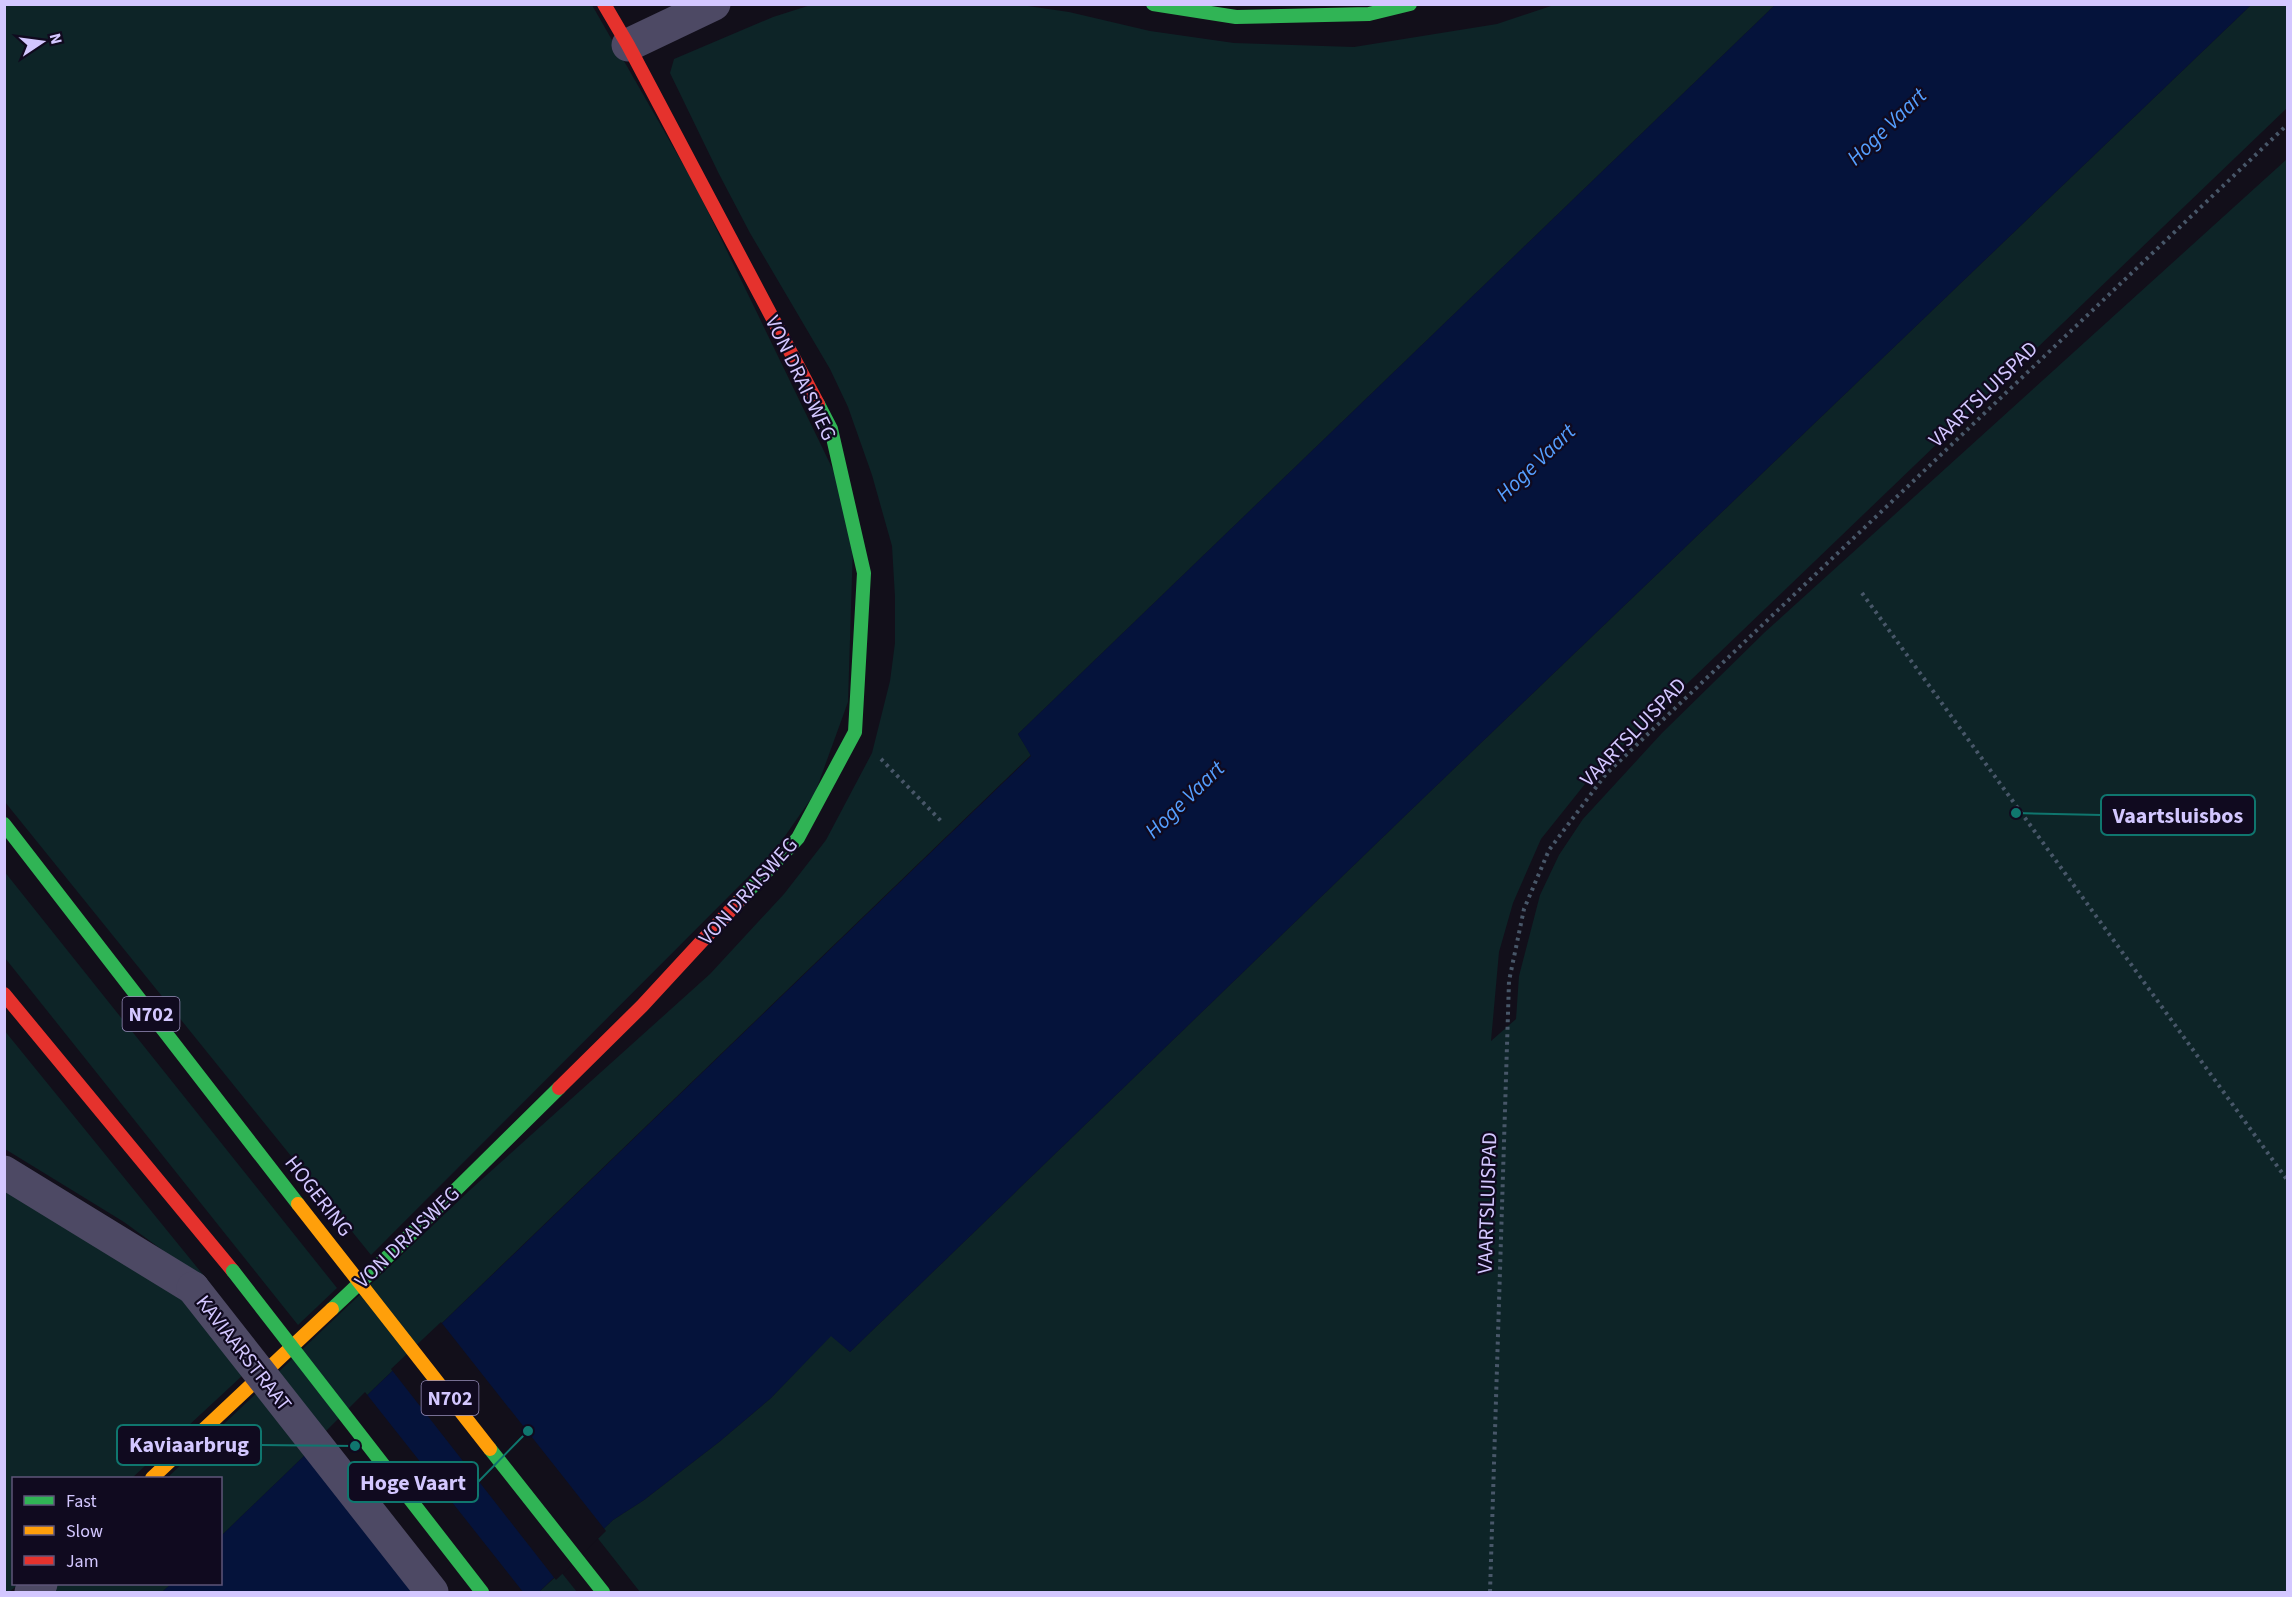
<svg xmlns="http://www.w3.org/2000/svg" width="2292" height="1597" font-family="'Source Sans 3',sans-serif">
  <style>
    .green { fill: #0d2427 }
    .water { fill: #05133b }
    .pier { fill: #120f1a }
    .lines { fill: none; stroke-linecap: round; stroke-linejoin: round }
    .path { stroke: #485769; stroke-width: 4; stroke-dasharray: 3 4.5; stroke-linecap: butt }
    .street { stroke: #4d4964; stroke-width: 33 }
    .fast { stroke: #30b455; stroke-width: 14 }
    .slow { stroke: #ff9f0a; stroke-width: 14 }
    .jam { stroke: #e5322d; stroke-width: 14 }
    .street-bridge { stroke: #4d4964; stroke-width: 33 }
    .fast-bridge { stroke: #30b455; stroke-width: 14 }
    .slow-bridge { stroke: #ff9f0a; stroke-width: 14 }
    .labels { text-anchor: middle; stroke-width: 4.5; stroke-linejoin: round; paint-order: stroke }
    .shield { fill: #100a1f; stroke: #988ebc; stroke-width: 1.5 }
    .shield-label { font-size: 20px; font-weight: bold; fill: #d3c7ff }
    .street-label { font-size: 21px; fill: #d3c7ff; stroke: #100a1f }
    .water-label { font-size: 22px; font-style: italic; fill: #559fff; stroke: #100a1f }
    .leader { fill: none; stroke: #0f766e; stroke-width: 2 }
    .callout-dot { fill: #0f766e; stroke: #100a1f; stroke-width: 2 }
    .callout { fill: #100a1f; stroke: #0f766e; stroke-width: 2 }
    .callout-label { font-size: 22px; text-anchor: middle; font-weight: bold; fill: #d3c7ff }
  </style>
  <rect width="100%" height="100%" fill="#120f1a"/>
  <g class="green">
    <polygon points="814,4 1021,5 1069,12 1150,31 1234,43 1354,47 1497,24 1554,5 1775,5 1018,734 1031,755 221,1536 220,1478 167,1478 470,1190 710,974 784,894 826,840 872,753 890,681 895,643 895,597 892,546 872,475 848,407 830,369 750,233 719,174 670,73 674,59 773,17"/>
    <polygon points="4,5 592,5 696,187 854,513 848,702 815,793 776,849 371,1255 5,802"/>
    <polygon points="2251,5 2287,5 2287,108 1593,774 1541,839 1513,903 1499,952 1491,1041 1516,1019 1519,976 1540,895 1559,855 1583,819 1662,733 1765,632 2287,159 2287,1592 640,1592 596,1536 613,1520 644,1500 719,1442 771,1398 831,1335 850,1352 1412,809"/>
    <polygon points="4,871 337,1288 298,1325 5,958"/>
    <polygon points="4,1030 213,1287 124,1222 5,1149"/>
    <polygon points="4,1186 186,1298 244,1374 132,1478 14,1478 14,1584 19,1584 9,1592 4,1592"/>
    <polygon points="561,1572 577,1592 539,1592"/>
    <polygon points="57,1584 171,1584 162,1592 48,1592"/>
  </g>
  <polygon class="water" points="1775,5 2251,5 1412,809 850,1352 831,1336 771,1398 719,1442 644,1500 613,1520 539,1592 162,1592 171,1584 220,1584 221,1536 1031,756 1018,734"/>
  <g class="pier">
    <polygon points="441,1322 606,1531 556,1580 391,1369"/>
    <polygon points="365,1392 523,1592 417,1592 306,1451"/>
  </g>
  <g class="lines">
    <g class="path">
      <polyline points="1862,593 2288,1181"/>
      <polyline points="881,759 941,821"/>
      <polyline points="1490,1592 1509,981 1524,909 1549,850 1606,774 2288,124"/>
    </g>
    <g class="street">
      <polyline points="628,45 714,4"/>
      <polyline points="4,1172 193,1288"/>
      <polyline points="31,1592 41,1584"/>
    </g>
    <g class="fast">
      <polyline points="1153,4 1236,17 1369,14 1410,4"/>
      <polyline points="4,824 298,1204"/>
      <polyline points="738,902 798,838 855,732 864,573 831,429 818,404"/>
      <polyline points="332,1309 399,1246 559,1088"/>
    </g>
    <polyline class="slow" points="152,1478 332,1309"/>
    <g class="jam">
      <polyline points="604,4 628,45 818,404"/>
      <polyline points="4,994 233,1271"/>
      <polyline points="559,1088 642,1006 738,902"/>
    </g>
    <polyline class="street-bridge" points="193,1288 432,1592"/>
    <g class="fast-bridge">
      <polyline points="233,1271 482,1592"/>
      <polyline points="490,1449 603,1592"/>
    </g>
    <polyline class="slow-bridge" points="298,1204 490,1449"/>
  </g>
  <g class="labels">
    <g class="shield">
      <rect x="122.5" y="997" width="57" height="34" rx="4.5"/>
      <rect x="421.5" y="1381" width="57" height="34" rx="4.5"/>
    </g>
    <g class="shield-label">
      <text x="151" y="1021">N702</text>
      <text x="450" y="1405">N702</text>
    </g>
    <g class="street-label">
      <text transform="translate(801 378) rotate(64)" y="7">VON DRAISWEG</text>
      <text transform="translate(1983 394) rotate(-44)" y="7">VAARTSLUISPAD</text>
      <text transform="translate(1633 732) rotate(-46)" y="7">VAARTSLUISPAD</text>
      <text transform="translate(748 891) rotate(-48)" y="7">VON DRAISWEG</text>
      <text transform="translate(319 1196) rotate(52)" y="7">HOGERING</text>
      <text transform="translate(1487 1203) rotate(-88)" y="7">VAARTSLUISPAD</text>
      <text transform="translate(407 1237) rotate(-44)" y="7">VON DRAISWEG</text>
      <text transform="translate(244 1353) rotate(52)" y="7">KAVIAARSTRAAT</text>
    </g>
    <g class="water-label">
      <text transform="translate(1886 126) rotate(-44)" y="8">Hoge Vaart</text>
      <text transform="translate(1535 462) rotate(-44)" y="8">Hoge Vaart</text>
      <text transform="translate(1184 799) rotate(-44)" y="8">Hoge Vaart</text>
    </g>
  </g>
  <path class="leader" d="M2016 813L2101 815M355 1446L261 1445M528 1431L478 1482"/>
  <g class="callout-dot">
    <circle cx="2016" cy="813" r="6"/>
    <circle cx="355" cy="1446" r="6"/>
    <circle cx="528" cy="1431" r="6"/>
  </g>
  <g class="callout">
    <rect x="2101" y="795" width="154" height="40" rx="6"/>
    <rect x="117" y="1425" width="144" height="40" rx="6"/>
    <rect x="348" y="1462" width="130" height="40" rx="6"/>
  </g>
  <g class="callout-label">
    <text x="2178" y="823">Vaartsluisbos</text>
    <text x="189" y="1452">Kaviaarbrug</text>
    <text x="413" y="1490">Hoge Vaart</text>
  </g>
  <rect width="2292" height="1597" fill="none" stroke="#d3c7ff" stroke-width="12"/>
  <rect x="12" y="1477" width="210" height="108" fill="#100a1f" stroke="#5e5679" stroke-width="1.5"/>
  <rect x="24" y="1496" width="30" height="9" fill="#30b455" stroke="#5e5679" stroke-width="1.5"/>
  <text x="66" y="1507" font-size="18" fill="#d3c7ff">Fast</text>
  <rect x="24" y="1526" width="30" height="9" fill="#ff9f0a" stroke="#5e5679" stroke-width="1.5"/>
  <text x="66" y="1537" font-size="18" fill="#d3c7ff">Slow</text>
  <rect x="24" y="1556" width="30" height="9" fill="#e5322d" stroke="#5e5679" stroke-width="1.5"/>
  <text x="66" y="1567" font-size="18" fill="#d3c7ff">Jam</text>
  <g transform="translate(42 42) rotate(77)" stroke="#100a1f" stroke-width="4.5" paint-order="stroke">
  <path d="M0-4.5L10 22L0 15L-10 22Z" fill="#d3c7ff"/>
  <text y="-9" font-size="16" font-weight="bold" text-anchor="middle" fill="#d3c7ff">N</text>
  </g>
</svg>
